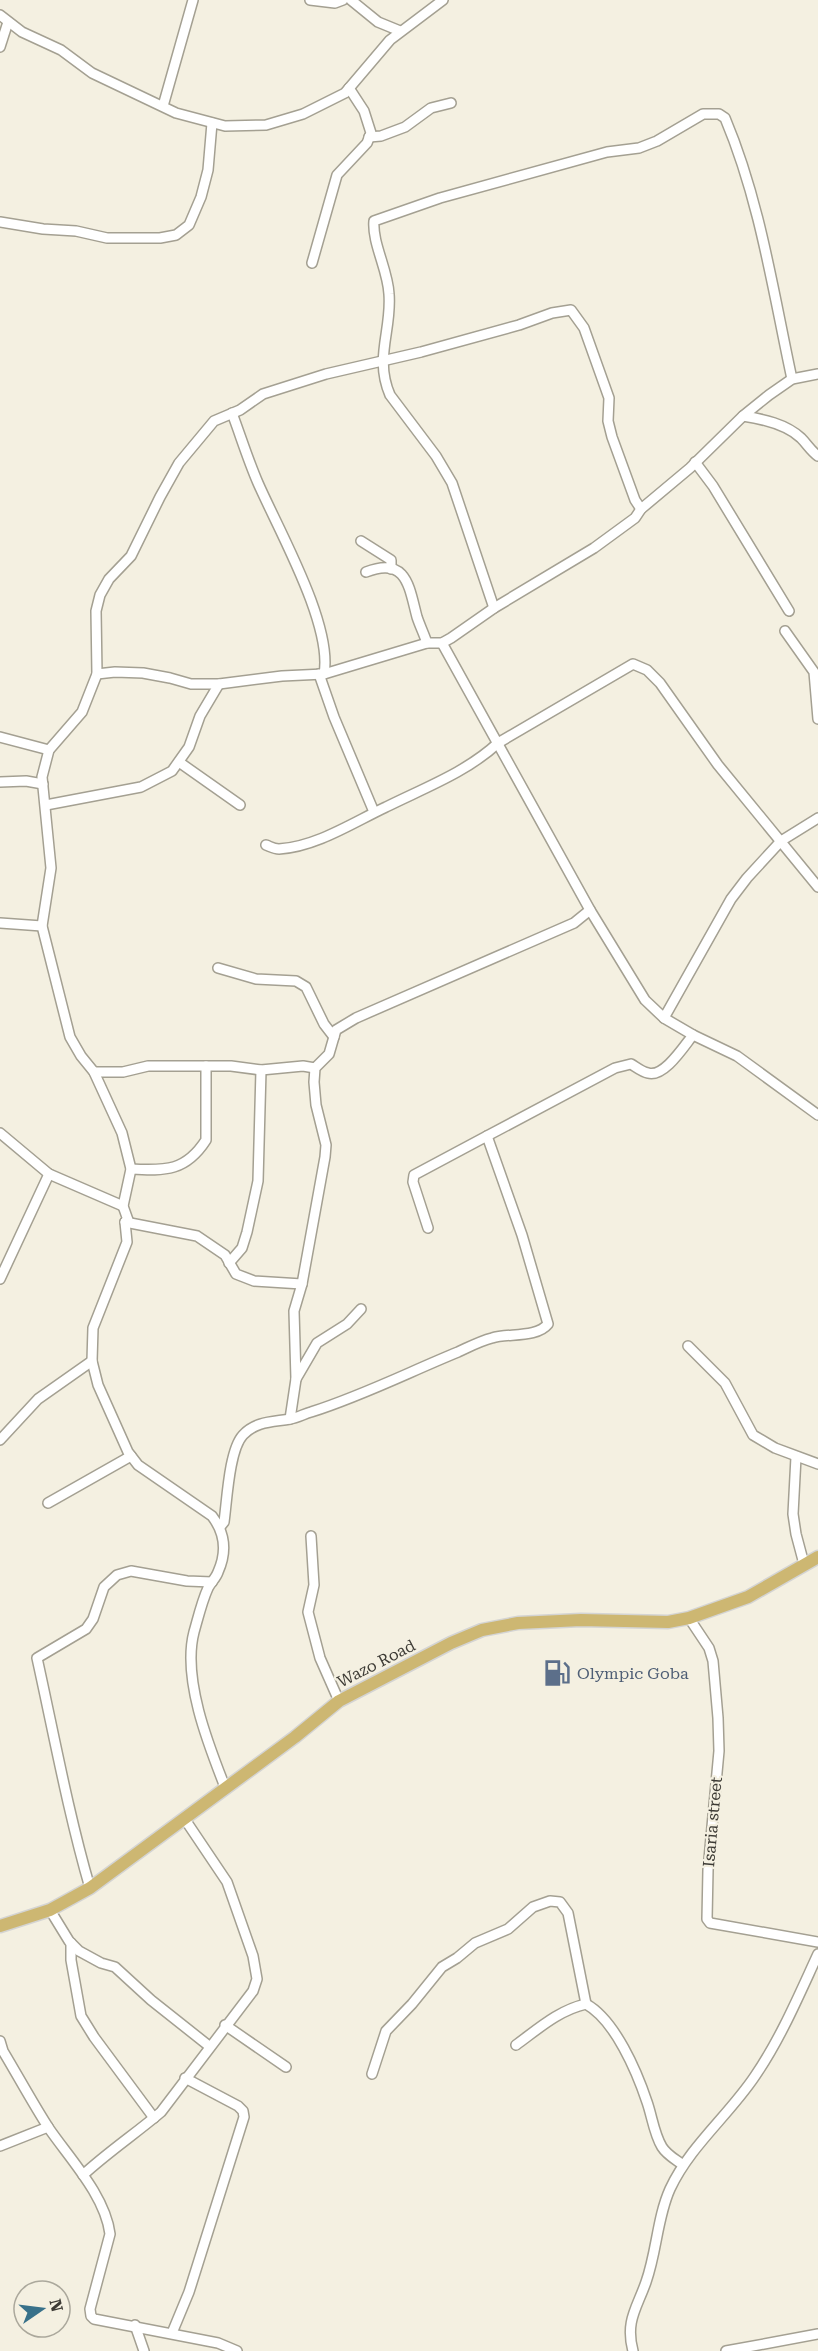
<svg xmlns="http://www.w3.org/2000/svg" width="818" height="2351" font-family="'Roboto Serif',serif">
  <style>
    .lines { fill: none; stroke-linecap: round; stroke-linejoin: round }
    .minor-casing { stroke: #a4a092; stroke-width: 12 }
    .major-casing { stroke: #d4d4d3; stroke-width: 15 }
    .minor { stroke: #fff; stroke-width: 9 }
    .major { stroke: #cdb772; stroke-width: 12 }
    .labels { text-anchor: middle; stroke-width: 4.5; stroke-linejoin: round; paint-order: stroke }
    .street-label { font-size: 16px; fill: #3d3b35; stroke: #f4f0e1 }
    .service-label { font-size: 16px; fill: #4e5e75; stroke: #f4f0e1; text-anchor: start }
  </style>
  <rect width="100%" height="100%" fill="#f4f0e1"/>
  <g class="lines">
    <defs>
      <g id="minor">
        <polyline points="310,0 335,3 343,0"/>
        <polyline points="351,0 378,22 400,31"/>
        <polyline points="0,15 22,32 61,50 92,73 176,113 225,126 266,125 303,114 345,93 390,40 443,0"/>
        <polyline points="0,47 8,22"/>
        <polyline points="163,106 193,0"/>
        <polyline points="369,137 381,136 405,127 431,108 451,103"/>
        <polyline points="0,222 43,229 76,231 107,238 160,238 176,235 189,225 201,197 208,170 212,123"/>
        <polyline points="312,263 337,175 367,143 371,133 364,111 349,88"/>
        <path d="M232 413C241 437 248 460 258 483 278 529 333 625 324 674"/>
        <path d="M743 416C763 419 786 424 801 438 807 444 811 451 818 456"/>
        <polyline points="695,462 713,486 789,611"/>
        <polyline points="361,541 391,560 391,569"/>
        <path d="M366 572C407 556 409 587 417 617 420 626 424 634 427 643"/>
        <path d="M494 608 452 483 436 456 390 395C374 358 392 330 389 294 388 270 372 243 374 221L440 198 607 152 639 148 657 141 703 114H719L725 118C760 201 773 291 792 379"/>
        <polyline points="785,631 814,672 818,719"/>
        <polyline points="442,643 590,910 645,1000 664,1018 693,1035 737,1056 818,1115"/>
        <polyline points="97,674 115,672 143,673 170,678 191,684 219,684 282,676 324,674 427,643 442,643 451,638 494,608 594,548 635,518 641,509 690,468 743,416 769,395 792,379 818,374"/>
        <polyline points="319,674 334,717 374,812"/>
        <polyline points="0,737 49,750"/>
        <polyline points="179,762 240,805"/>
        <polyline points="0,782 26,781 43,784"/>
        <polyline points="46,805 141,787 172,771 189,747 200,716 219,684"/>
        <path d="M266 845C271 847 274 849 279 849 316 847 354 822 386 807 424 788 467 772 498 743L633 664 647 670 660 683 718 765 818 887"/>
        <polyline points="0,923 42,926"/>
        <polyline points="218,968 256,979 296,981 306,987 324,1024 334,1037"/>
        <polyline points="664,1018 731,899 747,878 781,841 818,818"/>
        <polyline points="94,1072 123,1072 148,1066 231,1066 261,1070 303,1066 315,1068"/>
        <polyline points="0,1133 49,1174 123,1206"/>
        <path d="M487 1136 615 1068 631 1064C636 1067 642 1072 648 1073 664 1078 684 1046 693 1035"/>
        <path d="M131 1169C166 1171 186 1171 206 1140V1066"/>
        <polyline points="125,1222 197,1236 225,1255 236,1274 254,1281 302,1284"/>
        <polyline points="229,1263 242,1248 247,1232 258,1181 261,1070"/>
        <polyline points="0,1279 49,1174"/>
        <polyline points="688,1346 725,1383 753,1435 775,1448 818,1464"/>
        <polyline points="296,1379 317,1343 347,1324 361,1309"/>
        <polyline points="290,1419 296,1379 294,1311 302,1284 325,1157 326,1145 316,1105 314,1082 315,1068 329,1054 336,1030 356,1018 574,923 590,910"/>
        <polyline points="0,1440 38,1399 92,1361"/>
        <polyline points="796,1457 793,1514 796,1534 804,1564"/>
        <polyline points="48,1503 131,1456"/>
        <path d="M220 1527 224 1522C227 1501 229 1450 243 1435 256 1421 273 1422 290 1419 297 1418 304 1414 311 1412 362 1396 409 1372 458 1352 469 1347 480 1341 492 1338 508 1333 537 1338 548 1324L522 1235 487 1136 414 1175 413 1182 428 1228"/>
        <polyline points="311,1536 314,1585 308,1612 320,1658 339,1701"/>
        <polyline points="689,1618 709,1648 713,1661 718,1718 719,1751 708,1870 707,1919 710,1923 818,1942"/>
        <path d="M225 1787C208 1744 182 1678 194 1632 198 1618 202 1601 208 1588 211 1582 216 1578 218 1572 227 1552 225 1533 212 1516L138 1465 128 1452 98 1385 92 1361 93 1328 127 1242 125 1222 128 1220 123 1206 131 1169 122 1133 94 1072 81 1056 70 1037 42 926 51 868 42 777 49 750 82 712 97 674 96 611 100 595 109 579 131 556 160 497 179 463 214 421 240 410 263 394 326 374 421 352 519 325 552 313 571 310 584 328 609 398 608 421 612 437 635 500 641 509"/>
        <path d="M90 1888C68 1812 54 1735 37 1658L86 1629 93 1619 104 1587 117 1575 131 1571 187 1581 212 1582"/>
        <polyline points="50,1910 69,1941 79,1951 101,1963 115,1967 151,2000 209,2046"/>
        <polyline points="71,1943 71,1960 81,2016 94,2037 154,2118"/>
        <polyline points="225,2025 286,2067"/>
        <path d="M0 2041 3 2051C18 2076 32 2102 48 2127 69 2158 105 2195 110 2234L90 2309 91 2316 94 2319 218 2343 237 2351"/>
        <path d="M516 2045C538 2029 559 2010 586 2004 615 2020 637 2072 647 2102 652 2116 654 2134 662 2147 667 2155 675 2159 683 2165"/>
        <polyline points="372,2074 386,2031 412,2004 442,1967 457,1958 475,1943 508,1929 533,1907 550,1901 560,1902 568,1913 586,2004"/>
        <polyline points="0,2146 48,2127"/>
        <path d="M83 2175C108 2152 135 2134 161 2112L253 1991 257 1979 253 1956 227 1882 184 1818"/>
        <polyline points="135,2325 144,2351"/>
        <polyline points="172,2333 189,2292 244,2117 243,2111 238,2106 185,2078"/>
        <path d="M633 2351C625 2321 637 2308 646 2282 657 2251 657 2218 670 2189 690 2146 729 2115 755 2076 781 2038 799 1995 818 1954"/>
        <polyline points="726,2351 818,2334"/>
      </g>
      <polyline id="major" points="0,1926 50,1910 90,1888 295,1737 339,1701 451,1643 482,1630 518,1623 581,1620 668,1622 689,1618 748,1597 818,1557"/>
    </defs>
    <use href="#minor" class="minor-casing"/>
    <use href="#major" class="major-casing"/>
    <use href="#minor" class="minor"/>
    <use href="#major" class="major"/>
  </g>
  <defs>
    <symbol id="fuel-bare" viewBox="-9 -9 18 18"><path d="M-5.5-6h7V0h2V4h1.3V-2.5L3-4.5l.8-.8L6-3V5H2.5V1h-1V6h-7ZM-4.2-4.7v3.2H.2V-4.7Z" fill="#5c6f8a" stroke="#f4f0e1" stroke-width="2.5" paint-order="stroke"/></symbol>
  </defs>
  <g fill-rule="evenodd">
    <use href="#fuel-bare" x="538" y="1654" width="38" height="38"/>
  </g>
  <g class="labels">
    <g class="street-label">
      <text transform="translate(376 1663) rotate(-27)" y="6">Wazo Road</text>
      <text transform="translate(712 1822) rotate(-85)" y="6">Isaria street</text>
    </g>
    <g class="service-label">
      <text x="577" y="1679">Olympic Goba</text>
    </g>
  </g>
  <g transform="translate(42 2309) rotate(76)"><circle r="28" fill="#f4f0e1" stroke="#aba89c" stroke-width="1.5"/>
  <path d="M0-4.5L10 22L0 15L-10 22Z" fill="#38718a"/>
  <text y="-9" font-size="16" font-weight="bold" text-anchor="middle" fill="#3d3b35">N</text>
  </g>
</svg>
